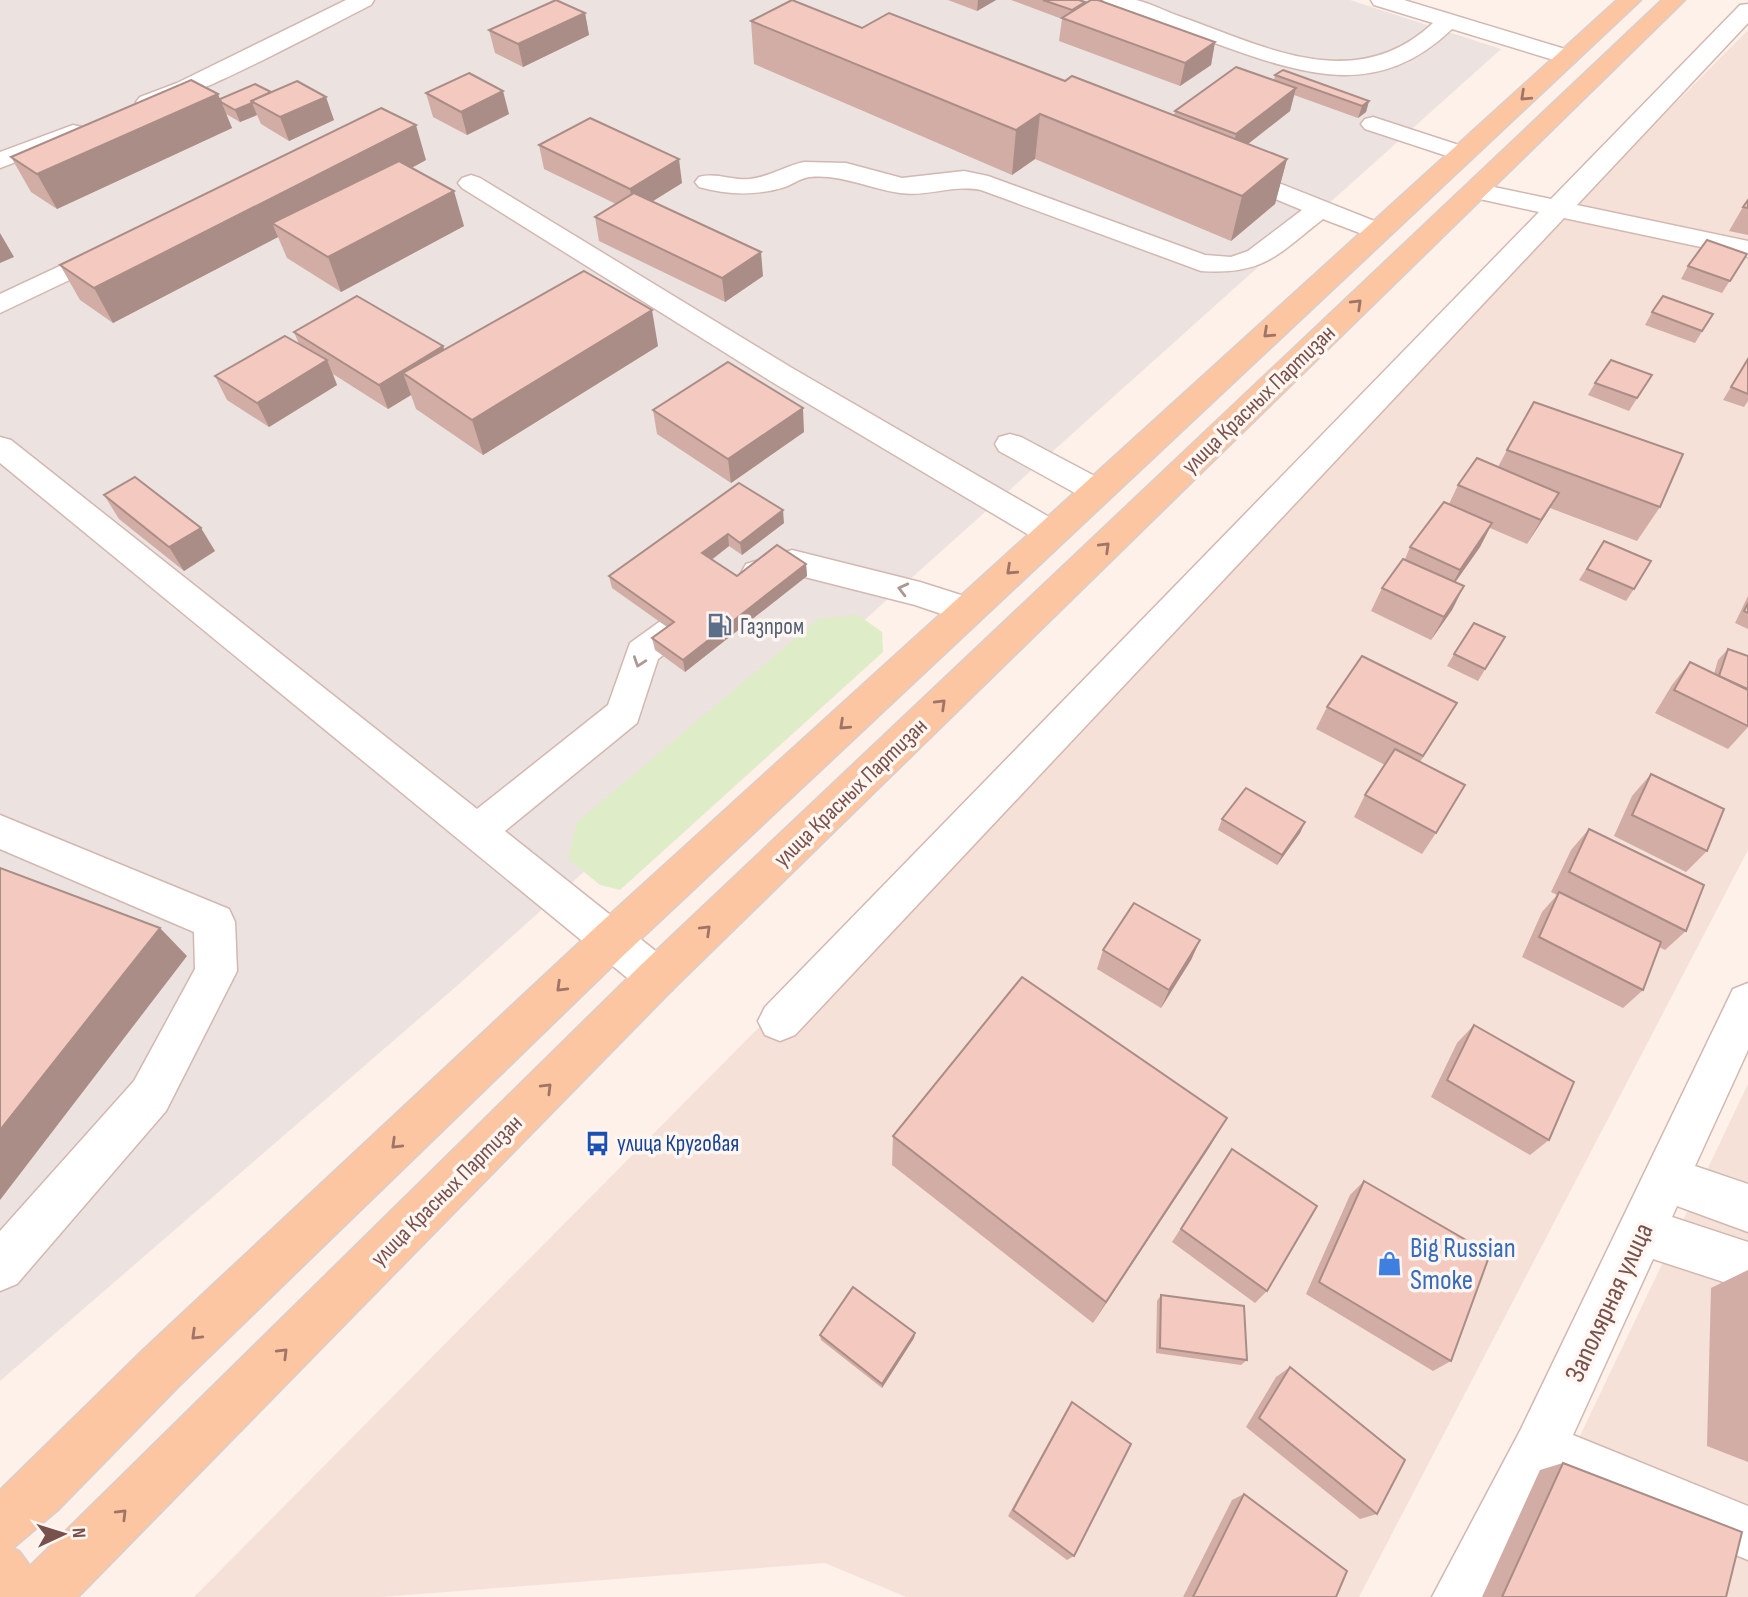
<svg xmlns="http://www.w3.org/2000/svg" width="1748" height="1597" font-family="'Sofia Sans Condensed',sans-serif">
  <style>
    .residential { fill: #f5e1d8 }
    .industrial { fill: #ece2df }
    .green { fill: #deecc7 }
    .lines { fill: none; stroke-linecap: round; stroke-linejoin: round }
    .minor-casing { stroke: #d3b8b1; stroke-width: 3 }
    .major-casing { stroke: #d9cecd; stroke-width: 3 }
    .minor { fill: #fff; fill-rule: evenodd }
    .major { fill: #fcc6a2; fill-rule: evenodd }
    .wall { fill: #d1ada5 }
    .shaded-wall { fill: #aa8d86 }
    .building { fill: #f3c9c0; stroke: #aa8d86; stroke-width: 2 }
    .oneway { stroke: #a07466 }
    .oneway2 { stroke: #af9794 }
    .labels { text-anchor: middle; stroke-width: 7; stroke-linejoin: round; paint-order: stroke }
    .street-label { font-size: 23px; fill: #79514c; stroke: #fff6f1 }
    .service-label { font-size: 23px; fill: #4e5e75; stroke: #fff6f1; text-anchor: start }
    .transit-label { font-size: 23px; fill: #164399; stroke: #fff6f1; text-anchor: start }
    .near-shop-label { font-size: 28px; fill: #366cbe; stroke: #fff6f1; text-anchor: start }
    .near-street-label { font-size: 28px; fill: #79514c; stroke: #fff6f1 }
  </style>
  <rect width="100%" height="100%" fill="#fdf1ea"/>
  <g class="residential">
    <polygon points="1748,30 1748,850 1359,1597 906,1597 825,1563 381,1597 194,1597"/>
    <polygon points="1748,1084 1748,1597 1476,1597 1578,1440"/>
  </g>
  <polygon class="industrial" points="0,0 1350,0 1501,49 459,984 0,1381"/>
  <polygon class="green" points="858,615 882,632 883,652 620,890 600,885 568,859 577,822 818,619"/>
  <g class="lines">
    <defs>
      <g id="minor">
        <path d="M346 0H374L371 5C334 23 168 114 140 107L136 102 140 97 177 83Z"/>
        <path d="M1103 0C1114 0 1126 0 1136 0 1149 3 1163 10 1176 15 1262 45 1354 97 1433 23L1374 5 1371 0H1404L1575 52 1578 57 1575 62 1567 64 1452 29C1379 99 1307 76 1223 46 1184 32 1145 18 1106 5Z"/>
        <polygon points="1748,4 1748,23 1577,205 1748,241 1748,257 1564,218 795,1035 780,1041 765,1035 758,1021 765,1007 1539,212 1466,196 1462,191 1466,186 1475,183 1551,199 1740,5"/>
        <polygon points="1373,117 1471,149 1474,154 1471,159 1462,161 1365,129 1361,124 1365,119"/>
        <polygon points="73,125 82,127 85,132 82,137 0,168 0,152"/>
        <path d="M804 162 846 163 902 178 964 171 988 176 1205 255 1231 257 1248 251 1302 210 1222 177 1218 172 1222 167 1231 164 1387 226 1391 232 1387 238 1378 240 1323 219C1277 255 1264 275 1201 271L981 190C954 184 927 197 900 193 869 189 842 174 810 177 801 178 793 184 785 187 756 196 728 195 699 187L695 182 699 177C716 172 733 181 750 179 769 177 785 166 804 162Z"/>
        <polygon points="471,175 480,178 792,368 1063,525 1067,533 1063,541 1051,544 1039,541 772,382 462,188 458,183 462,178"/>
        <polygon points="111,242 120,244 124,250 120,256 0,313 0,294"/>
        <polygon points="1010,434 1021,437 1108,483 1113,491 1108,499 1097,502 1086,499 999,451 995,444 999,437"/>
        <polygon points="0,437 11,440 477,809 608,705 630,643 684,604 696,600 708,604 713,613 708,622 658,659 637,723 505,831 672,964 678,977 672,990 657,996 642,990 0,463"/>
        <polygon points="792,550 920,582 980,601 985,610 980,619 968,623 915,605 793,574 758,585 746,582 741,573 746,564"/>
        <polygon points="0,815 229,909 235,922 237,971 166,1111 17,1284 0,1291 0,1231 134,1081 195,969 194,932 0,849"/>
        <polygon points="1748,983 1748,1050 1695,1166 1748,1184 1748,1232 1677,1206 1672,1217 1748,1242 1748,1290 1653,1259 1573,1435 1748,1506 1748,1560 1552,1479 1490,1597 1432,1597 1521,1429 1733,989"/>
      </g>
      <polygon id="major" points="1617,0 1641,0 626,953 179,1386 59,1509 13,1548 19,1551 30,1566 642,964 1662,0 1685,0 672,990 78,1597 0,1597 0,1490 143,1350 596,927"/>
    </defs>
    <use href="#minor" class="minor-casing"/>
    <use href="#major" class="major-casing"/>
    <use href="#minor" class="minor"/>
    <use href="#major" class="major"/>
  </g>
  <g class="wall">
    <polygon points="948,0 996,0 977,11"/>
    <polygon points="1011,0 1079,0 1085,2 1085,4 1215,42 1211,65 1180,86 1059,41 1062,19"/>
    <polygon points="585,13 589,35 523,67 495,53 489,30"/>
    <polygon points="751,21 1065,81 1174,116 1175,111 1274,80 1275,75 1369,101 1366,112 1358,118 1294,95 1290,111 1248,144 1287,159 1275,204 1231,241 1035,159 1012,175 754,64"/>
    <polygon points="271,92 334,120 289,141 261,124 257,115 240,122 226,114 232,128 57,209 31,192 11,157 220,99"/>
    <polygon points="426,93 509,114 467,135 433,117"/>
    <polygon points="539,145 682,183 652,201 763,276 725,302 599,241 595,217 616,204 544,169"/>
    <polygon points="426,160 412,168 464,226 341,292 287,258 278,237 113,323 80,300 60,265"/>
    <polygon points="1748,200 1748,235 1729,231 1743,207"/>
    <polygon points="1747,254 1722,293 1681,279 1688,266"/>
    <polygon points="1652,312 1713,314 1695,343 1645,325"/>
    <polygon points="294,332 443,346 444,350 658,346 483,455 416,409 411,395 388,409 333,374 337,385 269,427 227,400 215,376 299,344"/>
    <polygon points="1748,359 1748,401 1744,407 1723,400"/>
    <polygon points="1652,375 1629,411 1588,395 1595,383"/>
    <polygon points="653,410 804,432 731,483 657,434"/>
    <polygon points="1507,450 1660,507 1637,541 1550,508 1527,544 1490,528 1480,547 1455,582 1464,586 1452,610 1431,640 1371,611 1382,588 1405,559 1410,547 1449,504 1458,485 1498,467"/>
    <polygon points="739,483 784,523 742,555 729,546 712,560 737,576 806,564 807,576 685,672 655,650 652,638 667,627 612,588 609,576"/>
    <polygon points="104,495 215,551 184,571 119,519"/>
    <polygon points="1604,541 1634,589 1626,601 1579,580"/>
    <polygon points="1748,596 1748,629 1735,623"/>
    <polygon points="1505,637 1478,681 1447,666 1454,654"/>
    <polygon points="1728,649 1748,656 1748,727 1728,749 1655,713 1672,685 1690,662 1714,674 1718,660"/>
    <polygon points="1327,707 1444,725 1420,762 1436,833 1422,854 1354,817 1365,795 1385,765 1316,729"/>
    <polygon points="1651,774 1707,851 1686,872 1614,836 1632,796"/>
    <polygon points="1222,819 1305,822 1300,833 1277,865 1218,830"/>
    <polygon points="1589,829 1686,931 1665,950 1659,947 1643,990 1623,1008 1522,957 1542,912 1557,895 1551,892 1571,850"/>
    <polygon points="1200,940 1191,960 1161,1008 1097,969 1103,950"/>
    <polygon points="1474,1025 1549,1140 1530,1155 1431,1097 1457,1043"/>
    <polygon points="1227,1118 1093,1323 892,1165 893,1136"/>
    <polygon points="1232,1149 1267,1291 1255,1303 1172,1242"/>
    <polygon points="1364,1181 1451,1361 1433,1371 1306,1294 1350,1195"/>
    <polygon points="1748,1270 1748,1462 1707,1446 1711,1288"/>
    <polygon points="1161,1295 1247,1360 1241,1365 1156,1353 1157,1301"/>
    <polygon points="915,1333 914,1338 882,1388 821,1340 820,1335"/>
    <polygon points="1290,1367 1377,1514 1360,1519 1246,1427 1276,1377"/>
    <polygon points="1072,1402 1074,1556 1067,1560 1008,1516 1066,1411"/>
    <polygon points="1563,1463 1726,1597 1482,1597 1540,1470"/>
    <polygon points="1244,1494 1336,1597 1183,1597 1232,1500"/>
  </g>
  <g class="shaded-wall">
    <polygon points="978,0 996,0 977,11"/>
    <polygon points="585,13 589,35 523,67 518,44"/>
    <polygon points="1215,42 1211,65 1180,86 1185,63"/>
    <polygon points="1296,88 1290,111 1230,158 1236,134"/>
    <polygon points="503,91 509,114 467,135 461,112"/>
    <polygon points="218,94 232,128 57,209 37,174"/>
    <polygon points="326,97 334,120 289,141 280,117"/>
    <polygon points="1369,101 1366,112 1358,118 1362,106"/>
    <polygon points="252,103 257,115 240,122 235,110"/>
    <polygon points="1040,114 1035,159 1012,175 1016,130"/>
    <polygon points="416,125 426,160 288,232 272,223 278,237 113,323 94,288"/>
    <polygon points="679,159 682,183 634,213 630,189"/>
    <polygon points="1287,159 1275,204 1231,241 1242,196"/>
    <polygon points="454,191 464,226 341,292 328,257"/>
    <polygon points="0,233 14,257 0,263"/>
    <polygon points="761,252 763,276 725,302 722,278"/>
    <polygon points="652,310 658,346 483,455 472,420"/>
    <polygon points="443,346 450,370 403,373 411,395 388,409 379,385"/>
    <polygon points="327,360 337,385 269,427 257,403"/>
    <polygon points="803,408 804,432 731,483 728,459"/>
    <polygon points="1559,493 1545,516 1527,544 1541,520"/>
    <polygon points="783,510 784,523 742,555 740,543"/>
    <polygon points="1492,523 1480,547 1447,594 1460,570"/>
    <polygon points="201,528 215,551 184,571 169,547"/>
    <polygon points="728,534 729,546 704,565 702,553"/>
    <polygon points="806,564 807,576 685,672 683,660"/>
    <polygon points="1464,586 1452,610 1431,640 1444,617"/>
    <polygon points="1305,822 1300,833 1277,865 1282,855"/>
    <polygon points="160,928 187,956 0,1200 0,1130"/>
    <polygon points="1200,940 1191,960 1161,1008 1169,990"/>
    <polygon points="1227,1118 1209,1148 1093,1323 1106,1302"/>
    <polygon points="915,1333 914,1338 882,1388 882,1384"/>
  </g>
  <g class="building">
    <polygon points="556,0 585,13 518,44 489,30"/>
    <polygon points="792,0 862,28 889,13 1065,81 1072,76 1287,159 1242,196 1040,114 1016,130 751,21"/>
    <polygon points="1043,0 1079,0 1085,2 1072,10"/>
    <polygon points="1091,0 1098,0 1215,42 1185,63 1062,18"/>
    <polygon points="1236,67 1296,88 1236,134 1175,111"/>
    <polygon points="1283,70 1369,101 1362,106 1275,75"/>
    <polygon points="469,73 503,91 461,112 426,93"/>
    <polygon points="191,80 218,94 37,174 11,157"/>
    <polygon points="297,81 326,97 280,117 251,101"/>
    <polygon points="255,84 271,92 251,101 252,103 235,110 221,102 220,99"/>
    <polygon points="381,108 416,125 94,288 60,265"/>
    <polygon points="590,118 679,159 630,189 539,145"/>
    <polygon points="399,161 454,191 328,257 272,223"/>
    <polygon points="634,193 761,252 722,278 595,217"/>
    <polygon points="1748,200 1748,208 1743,207"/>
    <polygon points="1707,240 1747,254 1730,281 1688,266"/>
    <polygon points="584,271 652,310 472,420 403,373"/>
    <polygon points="357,296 443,346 379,385 294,332"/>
    <polygon points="1663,296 1713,314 1702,331 1652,312"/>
    <polygon points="285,336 327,360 257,403 215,376"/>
    <polygon points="1748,359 1748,394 1731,387"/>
    <polygon points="1611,360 1652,375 1637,398 1595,383"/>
    <polygon points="728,362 803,408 728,459 653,410"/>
    <polygon points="1534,402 1683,454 1660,507 1507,450"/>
    <polygon points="1477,458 1559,493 1541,520 1458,485"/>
    <polygon points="135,477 201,528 169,547 104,495"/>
    <polygon points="739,483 783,510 740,543 728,534 702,553 737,576 777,545 806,564 683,660 652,638 674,622 609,576"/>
    <polygon points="1444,502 1492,523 1460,570 1410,547"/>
    <polygon points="1604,541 1651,561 1634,589 1587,569"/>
    <polygon points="1403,559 1464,586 1444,617 1382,588"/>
    <polygon points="1748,603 1748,613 1744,611"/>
    <polygon points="1474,623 1505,637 1485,669 1454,654"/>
    <polygon points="1728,649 1748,656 1748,689 1719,676"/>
    <polygon points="1362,656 1457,703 1423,756 1327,707"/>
    <polygon points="1690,662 1748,690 1748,726 1674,690"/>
    <polygon points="1395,749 1465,785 1436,833 1365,795"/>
    <polygon points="1651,774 1724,809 1707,851 1632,815"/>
    <polygon points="1246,788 1305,822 1282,855 1222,819"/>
    <polygon points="1589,829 1704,885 1686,931 1569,872"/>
    <polygon points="0,868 160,928 0,1130"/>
    <polygon points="1559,892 1661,942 1643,990 1539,937"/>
    <polygon points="1134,903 1200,940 1169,990 1103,950"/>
    <polygon points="1022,977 1227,1118 1106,1302 893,1136"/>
    <polygon points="1474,1025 1574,1082 1549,1140 1447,1080"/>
    <polygon points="1232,1149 1317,1206 1267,1291 1181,1229"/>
    <polygon points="1364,1181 1490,1254 1451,1361 1319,1282"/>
    <polygon points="853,1287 915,1333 882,1384 820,1335"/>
    <polygon points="1161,1295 1244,1306 1247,1360 1160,1348"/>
    <polygon points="1290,1367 1405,1460 1377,1514 1259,1418"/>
    <polygon points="1072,1402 1131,1444 1074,1556 1013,1510"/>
    <polygon points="1563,1463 1742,1532 1726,1597 1502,1597"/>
    <polygon points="1244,1494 1347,1571 1336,1597 1193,1597"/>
  </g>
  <defs><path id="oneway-chevron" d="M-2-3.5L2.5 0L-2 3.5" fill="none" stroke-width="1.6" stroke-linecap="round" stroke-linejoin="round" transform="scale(1.75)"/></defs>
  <g class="oneway">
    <use href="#oneway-chevron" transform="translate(1525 96) rotate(137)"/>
    <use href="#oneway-chevron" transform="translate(1357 304) rotate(-44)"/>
    <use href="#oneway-chevron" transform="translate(1268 333) rotate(137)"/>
    <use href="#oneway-chevron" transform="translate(1105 547) rotate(-44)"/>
    <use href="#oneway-chevron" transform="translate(1011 570) rotate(137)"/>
    <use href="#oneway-chevron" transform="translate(941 704) rotate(-44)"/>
    <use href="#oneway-chevron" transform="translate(844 725) rotate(137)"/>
    <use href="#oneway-chevron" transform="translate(706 930) rotate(-44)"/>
    <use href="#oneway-chevron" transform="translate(561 987) rotate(136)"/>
    <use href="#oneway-chevron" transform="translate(547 1088) rotate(-45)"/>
    <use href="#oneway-chevron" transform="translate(396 1144) rotate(136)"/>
    <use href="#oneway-chevron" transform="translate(196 1335) rotate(136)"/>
    <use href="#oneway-chevron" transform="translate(283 1353) rotate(-45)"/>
    <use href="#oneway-chevron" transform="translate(122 1514) rotate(-45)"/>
  </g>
  <g class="oneway2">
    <use href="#oneway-chevron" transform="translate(903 589) rotate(-166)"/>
    <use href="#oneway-chevron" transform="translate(639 662) rotate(109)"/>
  </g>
  <defs>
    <symbol id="fuel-bare" viewBox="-9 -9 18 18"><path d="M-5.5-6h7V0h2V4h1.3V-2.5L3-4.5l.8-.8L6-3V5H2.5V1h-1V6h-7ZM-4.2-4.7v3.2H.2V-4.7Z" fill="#5c6f8a" stroke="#fff6f1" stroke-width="2.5" paint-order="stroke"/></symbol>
    <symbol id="bus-bare" viewBox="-9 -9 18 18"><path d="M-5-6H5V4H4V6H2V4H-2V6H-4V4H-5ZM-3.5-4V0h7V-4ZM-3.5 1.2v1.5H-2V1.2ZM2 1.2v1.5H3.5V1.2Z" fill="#1a4fb4" stroke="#fff6f1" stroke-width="2.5" paint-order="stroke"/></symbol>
    <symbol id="shop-bare" viewBox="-9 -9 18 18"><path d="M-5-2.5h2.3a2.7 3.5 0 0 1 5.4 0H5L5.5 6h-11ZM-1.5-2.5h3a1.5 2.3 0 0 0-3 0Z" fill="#3f7fe0" stroke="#fff6f1" stroke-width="2.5" paint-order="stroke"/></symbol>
  </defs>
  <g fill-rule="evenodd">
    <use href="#fuel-bare" x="702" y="608" width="35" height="35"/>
    <use href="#bus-bare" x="580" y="1126" width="35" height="35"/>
    <use href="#shop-bare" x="1372" y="1246" width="35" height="35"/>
  </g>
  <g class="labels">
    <g class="street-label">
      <text transform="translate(1258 399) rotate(-44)" y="8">улица Красных Партизан</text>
      <text transform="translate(850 792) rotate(-44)" y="8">улица Красных Партизан</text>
      <text transform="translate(446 1190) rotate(-45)" y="8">улица Красных Партизан</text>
    </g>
    <g class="service-label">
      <text x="740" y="634">Газпром</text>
    </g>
    <g class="transit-label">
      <text x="617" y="1151">улица Круговая</text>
    </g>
    <g class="near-shop-label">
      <text x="1410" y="1257">Big Russian<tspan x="1410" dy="32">Smoke</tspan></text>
    </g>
    <g class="near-street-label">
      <text transform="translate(1608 1302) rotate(-65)" y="10">Заполярная улица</text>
    </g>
  </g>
  <g transform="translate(63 1534) rotate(86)" stroke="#fff6f1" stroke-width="5" paint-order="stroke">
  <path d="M0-5L12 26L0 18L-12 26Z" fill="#79514c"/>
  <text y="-10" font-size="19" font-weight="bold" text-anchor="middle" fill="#79514c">N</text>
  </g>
</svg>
